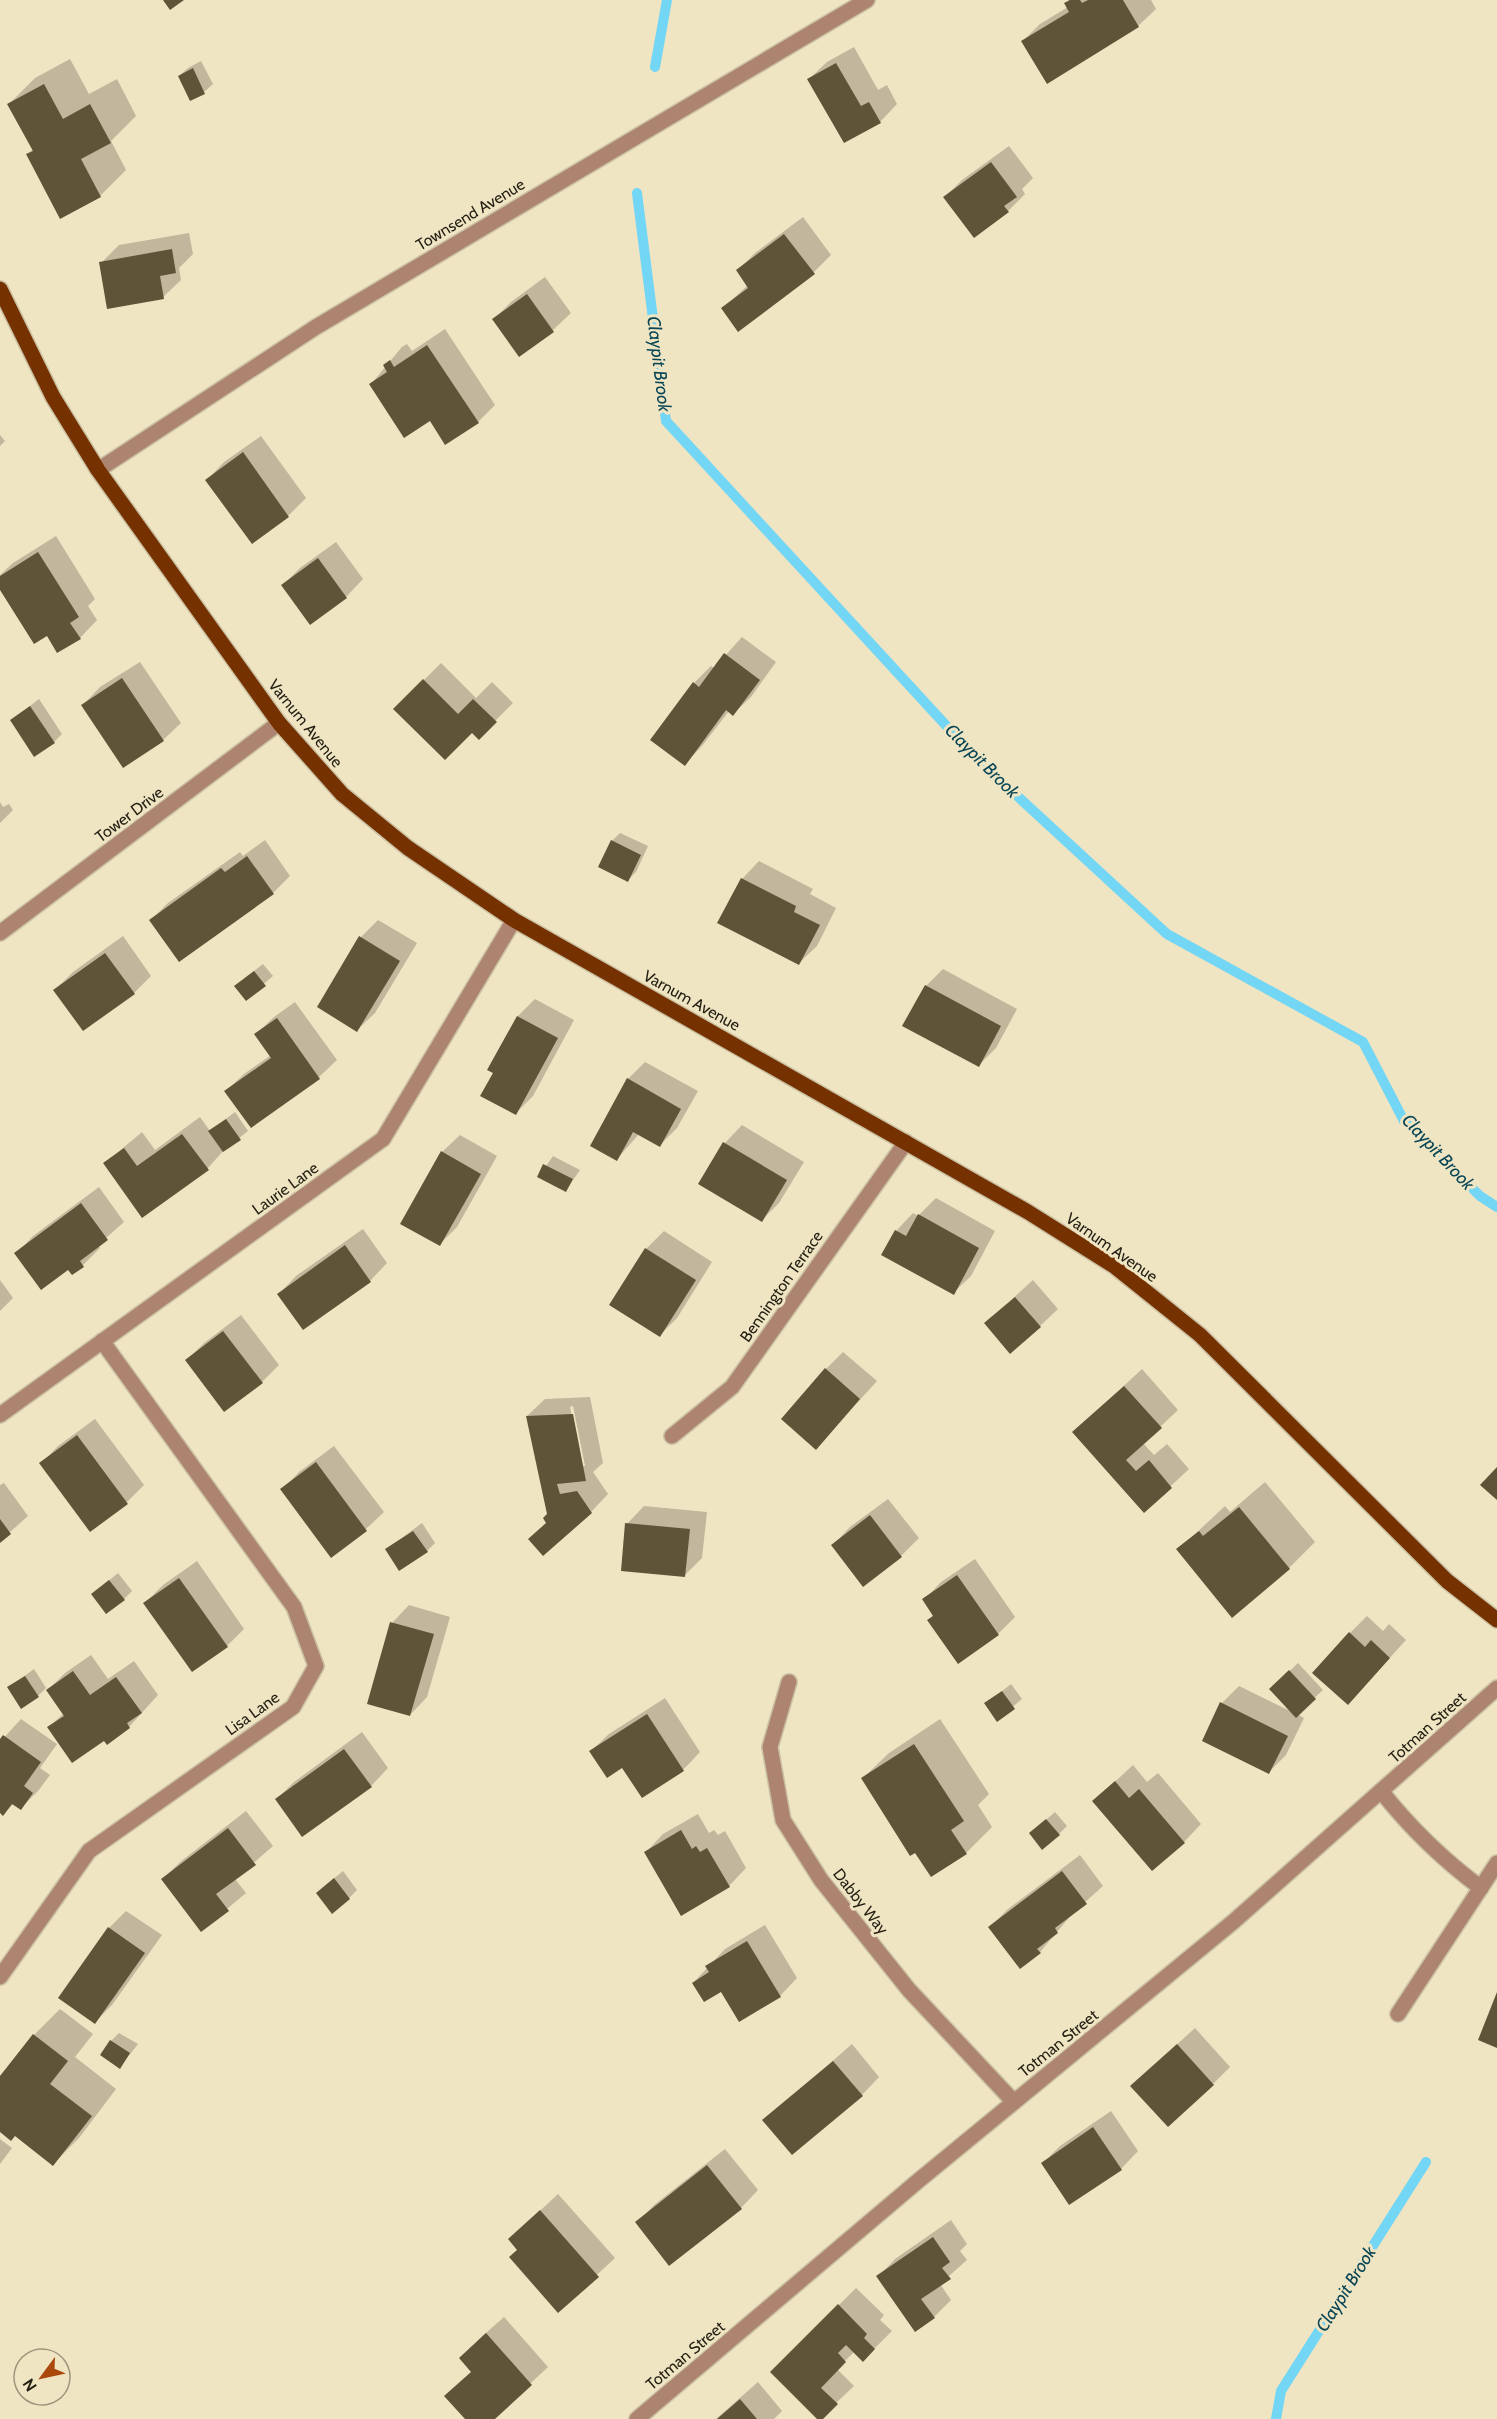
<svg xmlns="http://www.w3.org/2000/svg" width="1497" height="2419" font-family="Cabin,sans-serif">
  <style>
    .shadow { fill: #0003; fill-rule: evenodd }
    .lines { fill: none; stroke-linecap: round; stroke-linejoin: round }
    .stream { stroke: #73d6f5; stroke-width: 10 }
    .building { fill: #5e5437 }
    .minor-casing { stroke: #cbc1a3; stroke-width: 18 }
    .major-casing { stroke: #cbc1a3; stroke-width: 18 }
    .minor { stroke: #ac8470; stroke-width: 15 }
    .major { stroke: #753100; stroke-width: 15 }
    .labels { text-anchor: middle; stroke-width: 6; stroke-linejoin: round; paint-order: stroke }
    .street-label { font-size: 16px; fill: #221e12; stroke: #f0e5c3 }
    .water-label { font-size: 18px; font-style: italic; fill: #084656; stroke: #f0e5c3 }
  </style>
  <rect width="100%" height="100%" fill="#f0e5c3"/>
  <g class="shadow">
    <polygon points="1069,0 1151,0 1156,9 1138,26 1048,82 1023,41 1040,24 1068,7 1066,4"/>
    <polygon points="854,47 878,90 887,85 897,104 880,122 809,79 827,62"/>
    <polygon points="70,59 89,94 117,79 136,116 111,141 126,170 100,196 28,154 33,149 9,104 35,78"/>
    <polygon points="201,61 213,84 204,92 191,99 179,76 188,68"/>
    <polygon points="1009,146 1033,178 1022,189 1025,194 1008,211 945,197 962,180"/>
    <polygon points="803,217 831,255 814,272 739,329 723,308 748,285 738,270 755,253"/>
    <polygon points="189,233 193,254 179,268 181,280 163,297 101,263 119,245"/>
    <polygon points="545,277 571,313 553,330 520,355 494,319 511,302"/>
    <polygon points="445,329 495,405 478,422 430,419 371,384 402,347 407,344 412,351"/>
    <polygon points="0,435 5,441 0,446"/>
    <polygon points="261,436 306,498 288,516 252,542 207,480 224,462"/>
    <polygon points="56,536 95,599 88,606 97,620 80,638 47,634 0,588 0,575 13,563"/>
    <polygon points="336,542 363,579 346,597 311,623 283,585 300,568"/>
    <polygon points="742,637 776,662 751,697 733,714 729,711 702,746 685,764 694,683 711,666 714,668"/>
    <polygon points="140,662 181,723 163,740 83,705 100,687"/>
    <polygon points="441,663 476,698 492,682 513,703 479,737 472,731 395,709"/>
    <polygon points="39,699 62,734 54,742 12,720"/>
    <polygon points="0,802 3,807 9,804 13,810 0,823"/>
    <polygon points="620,833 648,846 636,872 628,880 612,841"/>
    <polygon points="265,840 290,876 273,893 151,920 168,903 240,852 243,856"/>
    <polygon points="759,861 813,889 810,894 836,908 817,946 799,963 742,879"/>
    <polygon points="378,920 417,943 375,1013 357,1030 361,937"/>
    <polygon points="123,936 151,976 134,993 55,990 73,972"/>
    <polygon points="263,964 273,976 246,999 245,978"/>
    <polygon points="943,969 1017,1009 996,1048 978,1066 926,986"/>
    <polygon points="535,999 574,1020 533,1096 516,1113 495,1072 489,1069 518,1016"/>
    <polygon points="295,1002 337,1060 319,1077 251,1126 226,1091 244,1074 271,1055 256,1034 274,1017"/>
    <polygon points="645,1062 698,1091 677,1128 660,1145 639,1134 617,1159 628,1079"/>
    <polygon points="235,1112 248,1131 224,1150 208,1168 142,1216 105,1163 142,1132 155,1150 200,1117 210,1131"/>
    <polygon points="742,1125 804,1162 779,1203 762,1220 700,1183 725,1143"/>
    <polygon points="460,1135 497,1156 457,1227 439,1245 442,1152"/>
    <polygon points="553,1156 580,1170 566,1190 539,1176"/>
    <polygon points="99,1187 124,1222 98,1245 100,1248 83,1265 69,1268 16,1254 33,1236"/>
    <polygon points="936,1198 995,1231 971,1276 953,1293 896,1231 913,1213 918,1216"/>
    <polygon points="363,1229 387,1263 370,1281 279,1294 296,1276"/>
    <polygon points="664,1231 712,1262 677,1318 660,1335 611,1304 646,1249"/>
    <polygon points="0,1280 13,1298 0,1311"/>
    <polygon points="1033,1280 1058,1309 1040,1326 986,1323"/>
    <polygon points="241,1315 279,1365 262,1382 187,1360 204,1343"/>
    <polygon points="843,1352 877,1381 816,1448 826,1369"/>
    <polygon points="1142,1369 1178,1410 1143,1443 1154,1455 1167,1444 1189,1469 1144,1511 1074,1432"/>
    <path d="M590 1397 603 1463 593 1472 608 1494 591 1512 547 1522 548 1514 527 1416 545 1399ZM573 1406 585 1466H582L570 1407Z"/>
    <polygon points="95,1419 144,1485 127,1502 90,1530 41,1464 58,1446"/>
    <polygon points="334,1446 384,1512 366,1529 331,1556 282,1490 299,1472"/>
    <polygon points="1265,1482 1315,1542 1289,1568 1232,1616 1178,1550 1225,1506 1230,1512"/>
    <polygon points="4,1483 28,1516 0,1541 0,1485"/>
    <polygon points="888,1499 919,1538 901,1556 863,1585 833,1545 850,1527"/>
    <polygon points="644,1506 707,1512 702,1558 685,1575 627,1524"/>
    <polygon points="422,1523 435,1543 427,1551 387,1549"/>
    <polygon points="975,1559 1015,1617 998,1634 929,1620 934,1614 924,1600 941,1582"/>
    <polygon points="197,1561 244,1629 227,1646 145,1603 163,1585"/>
    <polygon points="118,1573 132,1591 124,1599 93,1594"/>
    <polygon points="409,1605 450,1617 427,1697 410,1715 392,1623"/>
    <polygon points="1367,1616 1383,1631 1389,1624 1406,1640 1365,1685 1350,1633"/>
    <polygon points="91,1655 108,1679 134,1661 158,1695 129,1727 104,1739 49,1727 64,1713 48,1690 65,1673"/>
    <polygon points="1298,1663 1323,1690 1297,1714 1304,1718 1286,1755 1269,1772 1222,1703 1239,1686 1292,1712 1271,1689"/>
    <polygon points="34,1669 46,1688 38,1696 9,1687"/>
    <polygon points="1011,1684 1022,1699 997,1720 986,1704"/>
    <polygon points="665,1698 700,1752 683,1770 622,1766 591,1751 609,1734"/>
    <polygon points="21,1719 57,1744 40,1768 50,1775 38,1791 21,1808 14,1803 3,1814 0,1811 0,1742"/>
    <polygon points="940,1719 989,1794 978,1805 992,1827 966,1853 863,1778 889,1753"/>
    <polygon points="362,1732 388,1768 371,1786 303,1835 277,1799 294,1782"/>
    <polygon points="1133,1765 1147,1782 1158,1773 1201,1824 1184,1842 1094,1801"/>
    <polygon points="246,1811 273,1846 235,1879 246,1893 202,1930 163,1879 180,1862"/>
    <polygon points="1055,1812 1067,1826 1059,1834 1040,1825"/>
    <polygon points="698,1814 709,1833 714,1830 718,1835 725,1831 746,1868 729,1886 646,1852 663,1834"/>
    <polygon points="1080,1855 1103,1886 1073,1913 1040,1952 990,1927 1008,1909"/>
    <polygon points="343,1871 357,1890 349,1898 326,1885"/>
    <polygon points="126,1911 162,1935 112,2005 95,2022 109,1928"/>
    <polygon points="765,1925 797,1978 780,1996 722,1990 693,1983 725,1949"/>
    <polygon points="60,2009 93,2034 75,2057 116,2089 79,2138 53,2164 15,2134 0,2130 0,2079 34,2035"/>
    <polygon points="1195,2028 1230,2067 1213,2084 1150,2069"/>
    <polygon points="119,2033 138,2044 120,2067 111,2041"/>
    <polygon points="852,2044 879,2077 862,2095 764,2121"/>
    <polygon points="1111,2111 1138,2151 1121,2169 1043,2163 1060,2146"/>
    <polygon points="0,2139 12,2148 0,2164"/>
    <polygon points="725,2149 758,2190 741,2208 637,2223 654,2205"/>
    <polygon points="558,2194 615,2258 559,2310 510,2239"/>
    <polygon points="951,2220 967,2244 960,2251 967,2260 940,2284 951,2300 934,2317 878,2277 895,2259"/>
    <polygon points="856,2288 884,2315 880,2320 892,2331 863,2360 854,2352 837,2369 854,2386 819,2419 772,2372"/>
    <polygon points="504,2317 548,2367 492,2419 467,2419 478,2340"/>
    <polygon points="758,2382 782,2411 774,2419 716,2419"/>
  </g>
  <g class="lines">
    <g class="stream">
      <polyline points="655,67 667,0"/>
      <polyline points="637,193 666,421 976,758 1167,934 1363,1042 1404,1121 1480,1196 1497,1207"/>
      <polyline points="1276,2419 1281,2391 1426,2162"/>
    </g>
  </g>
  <g class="building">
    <polygon points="163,0 184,0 170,10"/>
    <polygon points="1070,0 1080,0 1082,3 1088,0 1123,0 1139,27 1047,84 1021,41 1069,12 1064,3"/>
    <polygon points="836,63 861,106 869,102 881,123 844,143 807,79"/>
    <polygon points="193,68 205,94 190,101 178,76"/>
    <polygon points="44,84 63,119 90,104 111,143 81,159 101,197 60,219 26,154 33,151 7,104"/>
    <polygon points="991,162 1017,197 1004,206 1009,212 974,238 943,197"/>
    <polygon points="784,234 815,274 738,332 721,308 748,288 736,270"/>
    <polygon points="172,249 176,273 160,276 164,299 107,309 99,262"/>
    <polygon points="527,294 554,332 519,357 492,319"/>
    <polygon points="427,345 479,423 445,445 430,421 404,438 369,384 387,372 383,365 390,360 394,367"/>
    <polygon points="243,452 289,517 252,544 205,480"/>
    <polygon points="38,552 79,617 70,623 81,639 57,653 47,636 34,644 0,590 0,576"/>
    <polygon points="318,558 347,598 310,625 281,585"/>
    <polygon points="724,653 760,680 733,716 726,710 685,766 650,740 693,682 699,687"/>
    <polygon points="122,678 164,741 123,768 81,705"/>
    <polygon points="423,679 458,714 473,699 497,722 479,740 472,733 445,760 393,709"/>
    <polygon points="30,706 55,743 34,757 10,720"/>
    <polygon points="611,840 641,855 628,882 598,867"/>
    <polygon points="247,856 274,894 179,962 149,920 221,868 225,872"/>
    <polygon points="741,878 796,906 794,912 820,925 799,965 717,923"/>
    <polygon points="359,936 400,961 357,1032 317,1007"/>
    <polygon points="105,953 135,994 83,1031 53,990"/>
    <polygon points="254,971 266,986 246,1001 234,986"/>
    <polygon points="925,985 1001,1026 979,1067 902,1026"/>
    <polygon points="517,1016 558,1038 516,1115 480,1096 493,1073 487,1070"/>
    <polygon points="277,1018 320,1079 251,1128 224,1091 271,1058 254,1034"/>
    <polygon points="627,1078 681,1109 660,1147 633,1132 617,1161 590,1146"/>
    <polygon points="226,1119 241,1140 223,1152 208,1131"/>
    <polygon points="182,1134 209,1170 142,1218 103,1163 124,1148 137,1166"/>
    <polygon points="723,1142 787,1180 762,1222 698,1184"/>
    <polygon points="441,1151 481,1174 440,1246 400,1224"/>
    <polygon points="543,1164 573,1179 566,1192 537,1177"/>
    <polygon points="81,1203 108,1240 80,1261 84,1267 72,1275 68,1270 41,1290 14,1253"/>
    <polygon points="918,1214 979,1248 954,1295 881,1255 895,1230 906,1236"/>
    <polygon points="345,1245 371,1282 303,1330 277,1294"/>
    <polygon points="645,1248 696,1280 660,1337 609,1305"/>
    <polygon points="1015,1297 1041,1327 1010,1354 984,1323"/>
    <polygon points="223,1331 263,1383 224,1412 185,1360"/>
    <polygon points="825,1368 860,1399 816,1450 781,1419"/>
    <polygon points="1124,1386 1162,1428 1126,1460 1136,1471 1149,1460 1172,1488 1144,1513 1072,1432"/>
    <polygon points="573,1414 586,1481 557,1484 560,1494 577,1491 592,1513 543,1556 528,1539 546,1523 543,1518 547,1514 526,1416"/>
    <polygon points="77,1435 128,1504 90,1532 39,1463"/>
    <polygon points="316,1462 367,1531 331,1558 280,1489"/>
    <polygon points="1497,1467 1497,1500 1480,1485"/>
    <polygon points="1239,1507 1290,1569 1232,1618 1176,1549 1199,1531 1203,1536"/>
    <polygon points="870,1515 902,1557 863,1587 831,1545"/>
    <polygon points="0,1519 11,1534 0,1543"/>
    <polygon points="625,1523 690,1529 685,1577 621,1571"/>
    <polygon points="413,1531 428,1552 399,1571 385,1549"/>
    <polygon points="957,1575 999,1635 958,1664 927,1620 933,1616 922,1599"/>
    <polygon points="179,1578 228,1647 192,1672 143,1603"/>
    <polygon points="109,1580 125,1600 106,1614 91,1594"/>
    <polygon points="390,1622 434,1634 410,1716 367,1704"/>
    <polygon points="1349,1632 1365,1647 1371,1640 1390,1658 1348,1705 1312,1673"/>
    <polygon points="1289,1670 1316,1699 1296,1718 1269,1689"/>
    <polygon points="73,1671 90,1695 116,1677 142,1713 127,1723 130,1728 107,1745 104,1741 72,1763 47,1727 64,1716 46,1690"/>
    <polygon points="25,1676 39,1697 21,1709 7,1687"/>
    <polygon points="1002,1691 1015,1709 997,1722 984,1703"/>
    <polygon points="1220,1702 1288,1736 1269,1774 1202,1741"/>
    <polygon points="647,1714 684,1771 642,1798 622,1768 607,1778 589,1751"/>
    <polygon points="3,1735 41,1762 24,1786 33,1793 21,1810 12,1804 3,1816 0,1813 0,1739"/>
    <polygon points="914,1744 964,1821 951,1830 967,1854 931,1877 915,1853 910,1856 861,1778"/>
    <polygon points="344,1749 372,1787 302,1837 275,1799"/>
    <polygon points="1115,1781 1129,1798 1139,1789 1185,1843 1152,1871 1092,1801"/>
    <polygon points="1046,1819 1060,1835 1042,1850 1029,1833"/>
    <polygon points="228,1828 256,1865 216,1894 229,1911 201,1932 161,1879"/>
    <polygon points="681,1830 692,1849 696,1846 700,1852 707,1848 730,1887 681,1916 644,1852"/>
    <polygon points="1062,1871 1087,1904 1055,1928 1058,1933 1037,1949 1041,1953 1020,1969 988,1927"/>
    <polygon points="334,1878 350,1899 332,1914 316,1893"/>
    <polygon points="108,1927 145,1953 95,2024 58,1998"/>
    <polygon points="747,1941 781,1997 739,2022 721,1992 704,2002 692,1983 709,1972 705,1966"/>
    <polygon points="1497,1992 1497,2048 1478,2040"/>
    <polygon points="33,2034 68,2061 50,2084 92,2116 53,2166 15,2136 11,2141 0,2132 0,2076"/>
    <polygon points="110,2040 130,2053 120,2069 100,2055"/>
    <polygon points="1177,2044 1214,2085 1168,2127 1130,2086"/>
    <polygon points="833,2061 863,2096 792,2155 762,2120"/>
    <polygon points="1093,2127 1122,2170 1069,2205 1041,2163"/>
    <polygon points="707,2165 742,2209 669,2266 635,2222"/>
    <polygon points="540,2210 599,2277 558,2313 509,2257 517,2250 508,2239"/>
    <polygon points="933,2237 950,2262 942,2268 951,2279 921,2299 935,2318 915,2332 876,2276"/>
    <polygon points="838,2304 867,2334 864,2338 875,2349 863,2362 846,2345 838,2353 846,2362 821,2388 838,2404 823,2419 817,2419 770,2372"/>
    <polygon points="486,2333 532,2385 495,2419 465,2419 444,2396 471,2372 459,2358"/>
    <polygon points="740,2399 757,2419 717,2419"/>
  </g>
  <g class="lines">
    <defs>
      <g id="minor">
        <polyline points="98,470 316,327 867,0"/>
        <polyline points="0,933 279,723"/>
        <polyline points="0,1415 383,1139 514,920"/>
        <polyline points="672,1436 732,1387 906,1142"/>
        <polyline points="789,1682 770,1747 783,1820 821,1880 909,1990 1014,2102"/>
        <path d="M1381 1791C1411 1829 1442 1859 1481 1888"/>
        <polyline points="0,1977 89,1851 293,1707 316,1666 294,1607 102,1341"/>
        <polyline points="1398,2014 1497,1863"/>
        <polyline points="637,2419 918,2181 1233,1922 1497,1688"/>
      </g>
      <polyline id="major" points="0,289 53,397 98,470 279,723 342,794 408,848 514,920 1028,1212 1114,1266 1200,1335 1447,1581 1497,1620"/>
    </defs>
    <use href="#minor" class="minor-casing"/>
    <use href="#major" class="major-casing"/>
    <use href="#minor" class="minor"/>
    <use href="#major" class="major"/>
  </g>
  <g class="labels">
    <g class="street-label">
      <text transform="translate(470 214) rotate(-31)" y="6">Townsend Avenue</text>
      <text transform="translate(306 723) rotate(51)" y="6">Varnum Avenue</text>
      <text transform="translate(129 814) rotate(-37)" y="6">Tower Drive</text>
      <text transform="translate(692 1000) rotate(29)" y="6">Varnum Avenue</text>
      <text transform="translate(285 1188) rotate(-36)" y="6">Laurie Lane</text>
      <text transform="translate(1112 1247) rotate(35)" y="6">Varnum Avenue</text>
      <text transform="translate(781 1286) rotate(-55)" y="6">Bennington Terrace</text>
      <text transform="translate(252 1713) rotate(-36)" y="6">Lisa Lane</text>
      <text transform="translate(1427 1727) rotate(-42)" y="6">Totman Street</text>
      <text transform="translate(861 1901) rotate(52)" y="6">Dabby Way</text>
      <text transform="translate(1058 2043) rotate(-39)" y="6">Totman Street</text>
      <text transform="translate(685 2355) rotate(-40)" y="6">Totman Street</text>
    </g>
    <g class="water-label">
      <text transform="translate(659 364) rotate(83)" y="6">Claypit Brook</text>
      <text transform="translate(982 761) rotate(45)" y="6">Claypit Brook</text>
      <text transform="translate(1438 1152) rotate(47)" y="6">Claypit Brook</text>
      <text transform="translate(1346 2289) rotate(-58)" y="6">Claypit Brook</text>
    </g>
  </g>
  <g transform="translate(42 2377) rotate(237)"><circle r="28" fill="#f0e5c3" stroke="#9e957c" stroke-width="1.5"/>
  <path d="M0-4.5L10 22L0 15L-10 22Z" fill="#ab480c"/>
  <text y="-9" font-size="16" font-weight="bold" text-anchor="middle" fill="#221e12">N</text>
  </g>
</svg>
